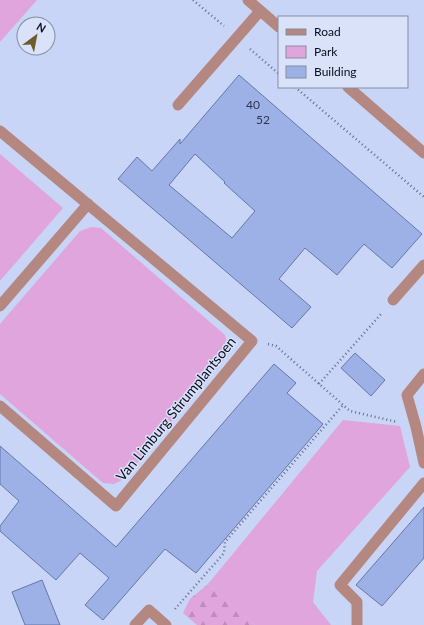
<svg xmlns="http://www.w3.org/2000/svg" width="424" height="625" font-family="Lato,sans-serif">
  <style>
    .green { fill: #dfa5dc }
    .forest { fill: url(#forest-firs) }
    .building { fill: #9db1e7; stroke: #6577a9; fill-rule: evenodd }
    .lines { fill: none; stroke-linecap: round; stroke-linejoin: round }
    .path { stroke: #656f88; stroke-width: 2.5; stroke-dasharray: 1 3; stroke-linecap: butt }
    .service { stroke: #b58781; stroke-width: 11 }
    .minor { stroke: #b58781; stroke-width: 11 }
    .labels { text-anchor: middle; stroke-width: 3; stroke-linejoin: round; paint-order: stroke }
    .number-label { font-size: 12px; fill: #2c3651 }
    .street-label { font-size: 14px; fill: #070d1f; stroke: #d9e2f8 }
  </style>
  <defs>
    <pattern id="forest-firs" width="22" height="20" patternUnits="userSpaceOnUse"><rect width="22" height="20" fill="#dfa5dc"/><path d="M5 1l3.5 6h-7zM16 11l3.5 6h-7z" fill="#be8dbc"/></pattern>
  </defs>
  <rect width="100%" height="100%" fill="#c8d5f6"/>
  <g class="green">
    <polygon points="0,0 37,0 0,42"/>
    <polygon points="0,154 63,208 0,281"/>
    <polygon points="91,227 101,228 225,335 228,347 226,357 124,479 114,484 103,483 0,394 0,324 80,231"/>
    <polygon points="343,420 400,426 410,467 317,571 313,602 331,625 255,625 208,584"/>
  </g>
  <polygon class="forest" points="208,584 255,625 197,625 183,613 190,599"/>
  <g class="building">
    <path d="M239 75 422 234 392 268 364 244 337 275 305 248 279 279 311 307 292 328 118 179 137 157 152 171 180 139V144ZM195 154 225 182 224 183 255 211 232 238 169 185Z"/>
    <polygon points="355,353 385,380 371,396 341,368"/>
    <polygon points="274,364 296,383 287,393 323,424 196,573 165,549 103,620 85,605 109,578 80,553 56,580 0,531 0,526 19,501 0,484 0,446 116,547"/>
    <polygon points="424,507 424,558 382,606 356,585"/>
    <polygon points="42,580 60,625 25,625 12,592"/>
  </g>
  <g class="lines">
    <g class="path">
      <polyline points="193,0 224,26"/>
      <polyline points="250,49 279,74"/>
      <polyline points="295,87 424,197"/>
      <polyline points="268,344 276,346 350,411 397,422"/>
      <polyline points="319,384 382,313"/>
      <polyline points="175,609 224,553 225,542 343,405"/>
    </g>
    <g class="service">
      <polyline points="178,105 260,11"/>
      <polyline points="393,300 424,265"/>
      <polyline points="424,374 407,395 416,427 424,463"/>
      <polyline points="135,625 149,610 166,625"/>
      <polyline points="357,625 357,602 340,585 424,483"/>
    </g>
    <g class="minor">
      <polyline points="248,0 279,27"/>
      <polyline points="348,87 424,153"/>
      <polyline points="0,131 252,341 116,506 0,406"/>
      <polyline points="0,306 88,204"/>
    </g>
  </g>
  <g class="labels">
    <g class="number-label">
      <text x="253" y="109">40</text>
      <text x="263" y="124">52</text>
    </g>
    <g class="street-label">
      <text transform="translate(176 409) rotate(-51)" y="5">Van Limburg Stirumplantsoen</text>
    </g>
  </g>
  <rect x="278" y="16" width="130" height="72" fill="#d9e2f8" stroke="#858da1"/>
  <rect x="286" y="29" width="20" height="6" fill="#b58781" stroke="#858da1"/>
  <text x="314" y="36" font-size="12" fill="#070d1f">Road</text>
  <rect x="286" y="46" width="20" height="12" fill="#dfa5dc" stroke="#858da1"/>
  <text x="314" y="56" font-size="12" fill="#070d1f">Park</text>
  <rect x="286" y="66" width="20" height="12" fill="#9db1e7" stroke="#858da1"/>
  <text x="314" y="76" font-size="12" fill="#070d1f">Building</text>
  <g transform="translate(36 36) rotate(32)"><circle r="19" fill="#d9e2f8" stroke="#858da1"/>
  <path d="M0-3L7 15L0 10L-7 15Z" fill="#6f5c2a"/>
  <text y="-6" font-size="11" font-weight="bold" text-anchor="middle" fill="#070d1f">N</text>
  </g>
</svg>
